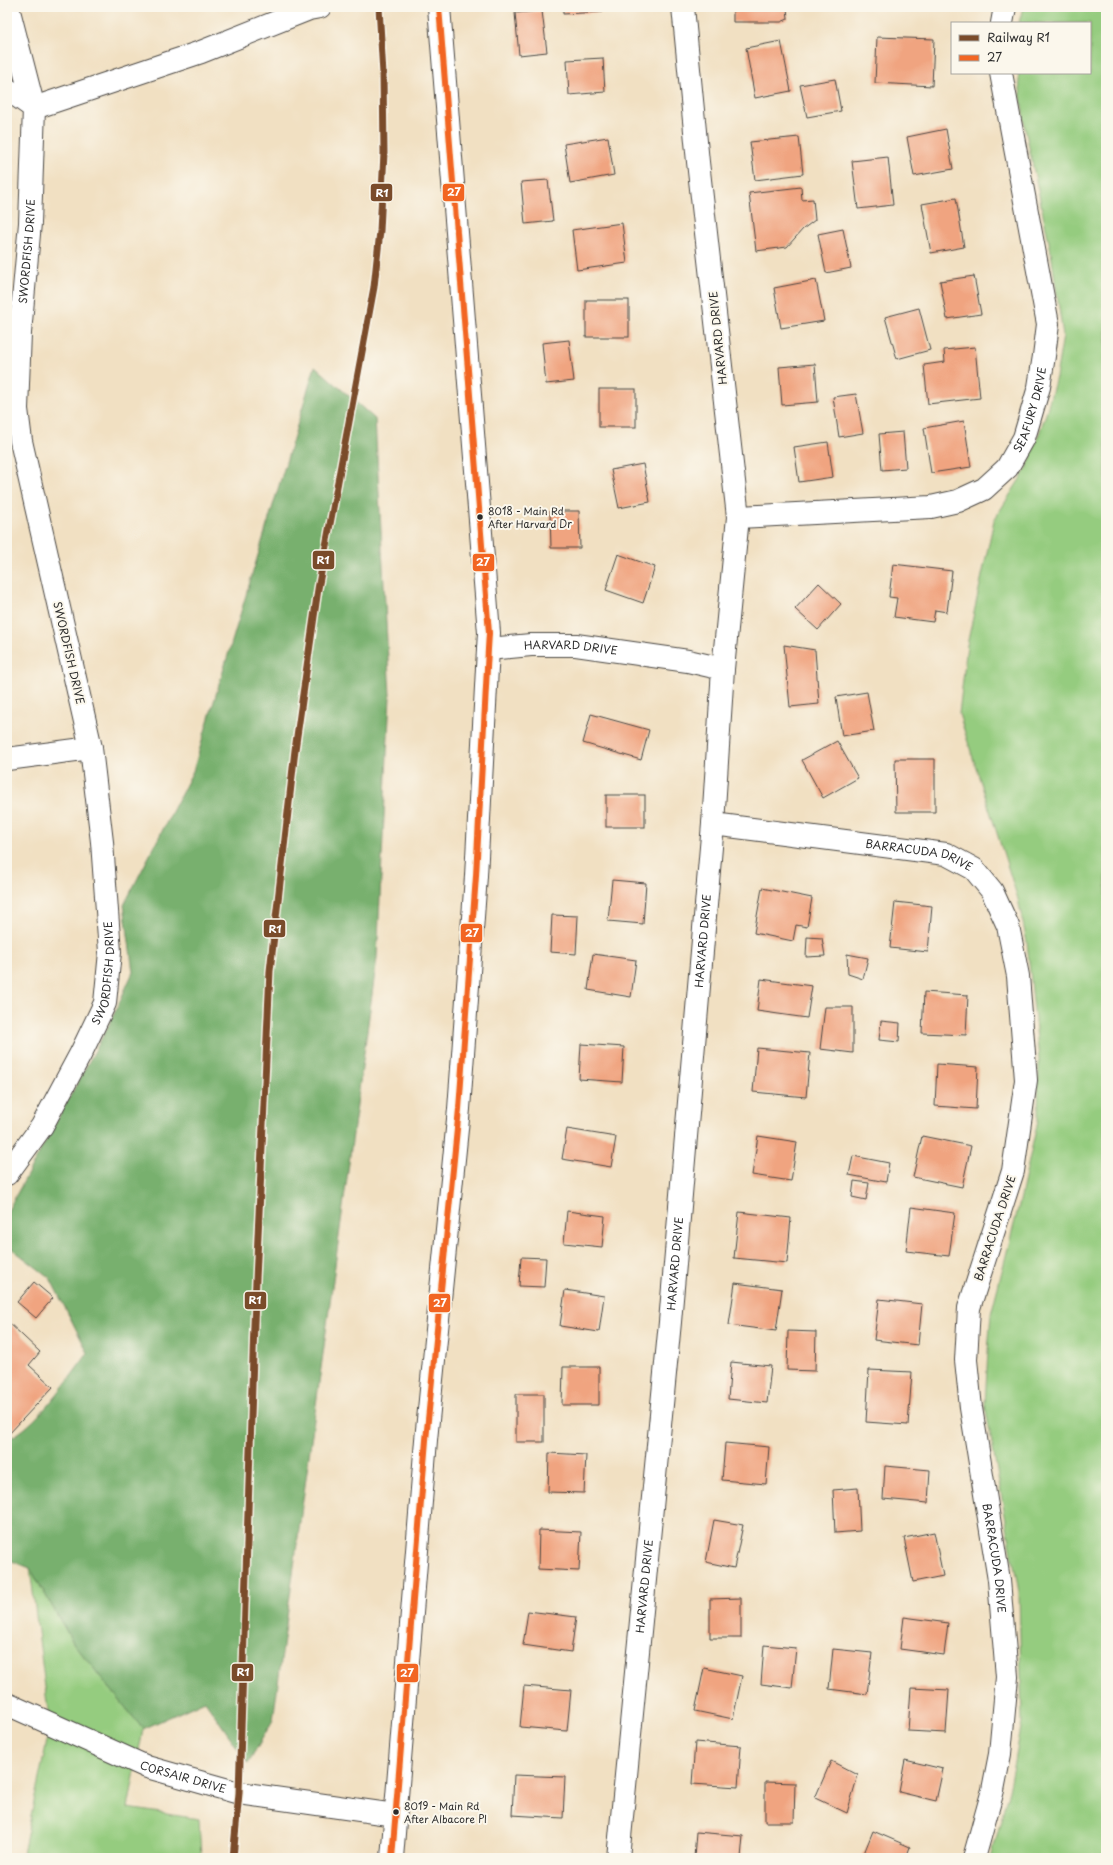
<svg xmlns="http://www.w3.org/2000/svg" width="1113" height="1865" font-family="'Playpen Sans',sans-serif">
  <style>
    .green { fill: #95cc7f; stroke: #607c55 }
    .forest { fill: #78b06e; stroke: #526e4c }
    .building { fill: #f0a480 }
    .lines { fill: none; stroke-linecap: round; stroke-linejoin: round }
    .minor-casing { stroke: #494642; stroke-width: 24 }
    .major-casing { stroke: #494642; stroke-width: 24 }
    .minor { stroke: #fff; stroke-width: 22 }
    .major { stroke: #fff; stroke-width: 22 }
    .bus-1-casing { stroke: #fbf7ec; stroke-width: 9 }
    .bus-1 { stroke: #f26522; stroke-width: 6 }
    .rail-1-casing { stroke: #fbf7ec; stroke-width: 10 }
    .rail-1 { stroke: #7a4b2a; stroke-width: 7 }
    .bus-dot { fill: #2b2b2b; stroke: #fbf7ec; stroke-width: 1.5 }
    .labels { text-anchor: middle; stroke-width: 4; stroke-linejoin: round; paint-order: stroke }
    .bus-label { font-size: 10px; fill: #2b2b2b; stroke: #fbf7ec; text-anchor: start }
    .street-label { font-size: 11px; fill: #2b2b2b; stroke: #fbf7ec }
    .line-badge { stroke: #fbf7ec; stroke-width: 1.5 }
    .badge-label { font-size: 11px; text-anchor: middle; font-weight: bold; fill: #fff }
  </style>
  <rect width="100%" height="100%" fill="#fbf7ec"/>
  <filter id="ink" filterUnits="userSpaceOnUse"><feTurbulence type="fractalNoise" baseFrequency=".025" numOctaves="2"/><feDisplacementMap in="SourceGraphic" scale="8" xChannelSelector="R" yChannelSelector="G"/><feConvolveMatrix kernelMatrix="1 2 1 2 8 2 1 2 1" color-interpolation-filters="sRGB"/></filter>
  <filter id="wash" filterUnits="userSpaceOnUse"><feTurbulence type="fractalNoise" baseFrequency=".012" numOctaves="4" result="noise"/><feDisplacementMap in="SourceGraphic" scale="16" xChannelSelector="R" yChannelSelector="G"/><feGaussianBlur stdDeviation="0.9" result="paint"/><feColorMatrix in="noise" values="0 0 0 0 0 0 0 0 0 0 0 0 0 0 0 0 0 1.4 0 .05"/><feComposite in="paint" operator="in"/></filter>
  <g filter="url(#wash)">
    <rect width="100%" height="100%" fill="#f1e0c2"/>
    <g class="green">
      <polygon points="1023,7 1106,7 1106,1858 991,1858 1011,1782 1022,1722 1019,1592 985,1405 988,1351 991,1314 1020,1201 1038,1120 1039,1059 1027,942 1018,899 959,714 967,645 994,520 1027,468 1046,414 1056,377 1063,336 1051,252 1025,128 1018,73 1090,73 1090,23 1019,23"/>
      <polygon points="30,1568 74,1644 143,1729 128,1808 199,1819 201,1858 22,1858 50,1727"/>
    </g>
    <path class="forest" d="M315 366 375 419 390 696 377 958 273 1720 248 1763 205 1701 143 1729 74 1644 30 1568 7 1559V1439C33 1431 71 1376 88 1353L50 1278 7 1245V1212L110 1023 133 972 124 905 193 771Z"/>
    <g id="blocks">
      <g class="building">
        <polygon points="563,7 602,7 602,12 563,14"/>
        <polygon points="733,7 787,7 788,19 781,22 733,22"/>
        <polygon points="542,11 547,52 519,55 515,13"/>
        <polygon points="877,37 934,39 932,86 875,83"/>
        <polygon points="781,41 791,91 755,98 746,48"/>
        <polygon points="603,58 605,92 569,95 567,60"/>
        <polygon points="835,79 841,111 807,117 800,85"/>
        <polygon points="946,129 953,169 914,176 907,137"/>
        <polygon points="608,137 614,175 570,183 564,144"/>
        <polygon points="799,137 803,174 755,180 750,142"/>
        <polygon points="888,157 893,205 858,209 852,161"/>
        <polygon points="548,180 553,221 525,224 521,182"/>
        <polygon points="801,187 802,200 813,199 815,220 803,229 787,247 756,251 749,193"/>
        <polygon points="956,198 964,247 931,253 922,204"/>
        <polygon points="622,223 627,263 577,270 572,230"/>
        <polygon points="843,229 851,268 826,273 818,234"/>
        <polygon points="974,276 981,314 947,319 940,281"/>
        <polygon points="816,280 824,321 781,328 774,288"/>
        <rect x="586" y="300" width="43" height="37"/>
        <polygon points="919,308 930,350 897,359 885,317"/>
        <polygon points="569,340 574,381 546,384 542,343"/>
        <polygon points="975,347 980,398 928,404 924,365 945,362 944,350"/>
        <polygon points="815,364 818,402 782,405 779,367"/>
        <rect x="599" y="389" width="37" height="38"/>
        <polygon points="856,394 863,433 839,437 833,397"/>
        <polygon points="964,421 971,467 931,473 924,428"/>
        <polygon points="903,432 906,468 882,470 879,434"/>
        <polygon points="828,442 833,477 799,482 794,447"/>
        <polygon points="643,464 650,502 619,508 611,470"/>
        <polygon points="550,511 579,511 580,548 551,548"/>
        <polygon points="618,554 655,567 643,603 606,590"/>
        <polygon points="893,564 952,571 947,612 935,610 933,622 894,617 897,598 889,597"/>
        <polygon points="819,583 841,604 818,630 795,609"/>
        <polygon points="784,645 815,650 819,704 790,707"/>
        <polygon points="867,692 874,731 842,736 836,697"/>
        <polygon points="591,714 649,730 641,760 583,743"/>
        <polygon points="837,741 858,778 823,798 802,760"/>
        <polygon points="895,759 935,759 935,812 896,812"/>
        <rect x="606" y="795" width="39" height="32"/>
        <polygon points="612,880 646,883 643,924 608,921"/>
        <polygon points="762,888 812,898 807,927 796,925 793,941 754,933"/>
        <polygon points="895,902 932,906 928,952 890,948"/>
        <polygon points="552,915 578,916 576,954 550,952"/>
        <polygon points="807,937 822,938 825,956 806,957"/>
        <polygon points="593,954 636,960 631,997 588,990"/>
        <polygon points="847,954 868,958 863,979 848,974"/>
        <polygon points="761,979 812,986 807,1018 757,1011"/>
        <polygon points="924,992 968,995 966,1035 922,1033"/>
        <polygon points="825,1007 853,1007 853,1053 820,1049"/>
        <polygon points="881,1021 900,1023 899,1042 879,1040"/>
        <polygon points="581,1044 624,1047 622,1082 579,1079"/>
        <polygon points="757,1048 810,1053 806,1097 753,1092"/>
        <polygon points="937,1064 978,1067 976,1109 935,1106"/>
        <polygon points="567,1129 616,1137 611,1167 562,1159"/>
        <polygon points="758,1136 797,1142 791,1181 752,1175"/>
        <polygon points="922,1136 971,1146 962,1187 913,1177"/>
        <polygon points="853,1156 889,1163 886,1182 849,1175"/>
        <polygon points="854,1181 869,1183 866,1200 852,1197"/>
        <polygon points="911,1207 955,1213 949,1256 906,1251"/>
        <polygon points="567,1211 605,1216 602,1247 564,1243"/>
        <polygon points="739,1212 791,1218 787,1263 734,1258"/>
        <polygon points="521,1257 546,1258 544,1287 519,1286"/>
        <polygon points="34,1282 53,1298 36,1318 17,1302"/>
        <polygon points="735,1283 782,1289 776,1331 729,1325"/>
        <polygon points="565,1290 604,1296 599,1332 560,1326"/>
        <polygon points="879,1299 922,1304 918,1345 874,1340"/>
        <polygon points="7,1321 40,1352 29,1365 53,1387 7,1436"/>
        <polygon points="788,1331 816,1332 815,1371 787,1370"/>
        <polygon points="731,1362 771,1366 767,1403 728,1399"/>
        <polygon points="563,1367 599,1367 599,1405 562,1405"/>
        <polygon points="869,1370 912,1372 908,1425 866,1422"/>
        <rect x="516" y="1394" width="28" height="48"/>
        <polygon points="725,1443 769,1447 766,1484 722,1480"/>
        <polygon points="549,1453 586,1455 584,1493 548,1492"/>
        <polygon points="885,1466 930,1470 928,1503 883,1499"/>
        <polygon points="858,1488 860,1531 835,1533 833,1490"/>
        <polygon points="714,1520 743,1525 734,1568 706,1562"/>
        <polygon points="539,1530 581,1532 579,1571 538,1569"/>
        <polygon points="934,1532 943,1576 913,1582 904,1538"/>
        <polygon points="741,1598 741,1638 710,1638 710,1599"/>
        <polygon points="528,1611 576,1617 571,1652 523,1645"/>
        <polygon points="904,1617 948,1623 944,1655 900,1649"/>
        <polygon points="764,1645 796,1648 792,1688 761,1684"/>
        <polygon points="833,1649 872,1653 867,1694 829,1689"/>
        <polygon points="704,1668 742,1676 733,1719 695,1711"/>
        <polygon points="524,1686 571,1690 567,1731 520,1727"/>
        <polygon points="911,1688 949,1690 946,1733 908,1731"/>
        <polygon points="695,1742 741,1746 738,1787 692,1784"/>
        <polygon points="905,1760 943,1769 936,1801 899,1792"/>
        <polygon points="831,1761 858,1775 847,1813 815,1798"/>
        <polygon points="514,1775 565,1777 563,1818 512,1815"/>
        <polygon points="765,1782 795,1783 794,1822 765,1822"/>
        <polygon points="873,1831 910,1847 906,1858 862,1858"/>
        <polygon points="696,1832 743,1836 741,1858 694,1858"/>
      </g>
    </g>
  </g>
  <g filter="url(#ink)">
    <use href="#blocks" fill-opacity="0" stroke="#494642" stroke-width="1"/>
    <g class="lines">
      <defs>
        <g id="minor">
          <polyline points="1002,23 1005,7"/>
          <polyline points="7,89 34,108"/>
          <polyline points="34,108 201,52 309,9 320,7"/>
          <path id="s1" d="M738 517 931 507 958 501 984 489 1007 468 1024 438 1039 387 1044 356 1048 324 1001 73"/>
          <path id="s2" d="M488 649 531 645H576L688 661 723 669"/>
          <polyline points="7,759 91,748"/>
          <path id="s3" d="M713 824 946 854 974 869 992 891 1008 926 1018 976 1026 1080 1013 1171 969 1308 966 1360 971 1408 999 1580 1007 1677 1000 1754 993 1790 974 1858"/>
          <path id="s4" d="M7 1174 42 1126 81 1053 105 1003 110 952 102 842 91 748 21 441 17 409 20 333 30 223 34 108 8 7"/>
          <path id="s5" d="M7 1704 147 1767 239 1793 395 1815"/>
          <path id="s6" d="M618 1858 670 1322 713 824 723 669 738 517 698 162 683 7"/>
        </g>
        <polyline id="major" points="392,1858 426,1440 459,1109 476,876 488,649 489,633 439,7"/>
      </defs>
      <use href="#minor" class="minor-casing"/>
      <use href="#major" class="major-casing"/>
      <use href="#minor" class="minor"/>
      <use href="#major" class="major"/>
      <defs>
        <polyline id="bus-1" points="392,1858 426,1440 459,1109 476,876 488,649 489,633 439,7"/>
      </defs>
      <use href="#bus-1" class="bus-1-casing"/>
      <use href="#bus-1" class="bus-1"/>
      <defs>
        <polyline id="rail-1" points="233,1858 239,1793 254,1324 270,971 295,750 318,589 374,287 380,231 384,153 383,74 379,7"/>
      </defs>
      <use href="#rail-1" class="rail-1-casing"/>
      <use href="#rail-1" class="rail-1"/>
    </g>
  </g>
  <g class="bus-dot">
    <circle cx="480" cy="517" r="3.5"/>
    <circle cx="396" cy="1812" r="3.5"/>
  </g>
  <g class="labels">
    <g class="bus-label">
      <text x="488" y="515">8018 - Main Rd<tspan x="488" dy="13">After Harvard Dr</tspan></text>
      <text x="404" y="1810">8019 - Main Rd<tspan x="404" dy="13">After Albacore Pl</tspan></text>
    </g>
    <g class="street-label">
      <text dy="4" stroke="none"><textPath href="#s4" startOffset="959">SWORDFISH DRIVE</textPath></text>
      <text transform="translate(718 338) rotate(-96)" y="4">HARVARD DRIVE</text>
      <text dy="4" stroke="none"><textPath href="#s1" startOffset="344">SEAFURY DRIVE</textPath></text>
      <text dy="4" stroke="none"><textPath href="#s2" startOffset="83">HARVARD DRIVE</textPath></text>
      <text transform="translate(69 653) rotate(77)" y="4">SWORDFISH DRIVE</text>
      <text dy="4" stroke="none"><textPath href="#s3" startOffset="209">BARRACUDA DRIVE</textPath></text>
      <text dy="4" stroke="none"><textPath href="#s6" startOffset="921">HARVARD DRIVE</textPath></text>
      <text dy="4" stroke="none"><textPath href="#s4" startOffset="227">SWORDFISH DRIVE</textPath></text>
      <text transform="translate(995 1228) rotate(-72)" y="4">BARRACUDA DRIVE</text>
      <text dy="4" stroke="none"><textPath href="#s6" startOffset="597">HARVARD DRIVE</textPath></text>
      <text dy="4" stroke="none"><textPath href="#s3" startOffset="977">BARRACUDA DRIVE</textPath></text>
      <text dy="4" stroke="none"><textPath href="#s6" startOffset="273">HARVARD DRIVE</textPath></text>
      <text dy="4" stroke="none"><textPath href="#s5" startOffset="191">CORSAIR DRIVE</textPath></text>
    </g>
  </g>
  <g class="line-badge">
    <rect x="442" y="183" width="23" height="19" rx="4" fill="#f26522"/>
    <rect x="370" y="183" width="23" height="19" rx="4" fill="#7a4b2a"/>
    <rect x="312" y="550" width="23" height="20" rx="4" fill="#7a4b2a"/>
    <rect x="472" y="553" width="23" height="19" rx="4" fill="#f26522"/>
    <rect x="263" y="919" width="23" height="19" rx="4" fill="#7a4b2a"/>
    <rect x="460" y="923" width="23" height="20" rx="4" fill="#f26522"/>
    <rect x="244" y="1291" width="23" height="19" rx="4" fill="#7a4b2a"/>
    <rect x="428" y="1293" width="23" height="20" rx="4" fill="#f26522"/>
    <rect x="231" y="1663" width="23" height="19" rx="4" fill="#7a4b2a"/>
    <rect x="396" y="1663" width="23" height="20" rx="4" fill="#f26522"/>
  </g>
  <g class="badge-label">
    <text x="454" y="196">27</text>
    <text x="382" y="197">R1</text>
    <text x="323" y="564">R1</text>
    <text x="483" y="566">27</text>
    <text x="275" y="933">R1</text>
    <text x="472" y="937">27</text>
    <text x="255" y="1304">R1</text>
    <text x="440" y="1307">27</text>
    <text x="243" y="1676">R1</text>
    <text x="407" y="1677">27</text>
  </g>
  <rect width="1113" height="1865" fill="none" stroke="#fbf7ec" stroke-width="24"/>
  <rect x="951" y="22" width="140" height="52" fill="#fbf7ec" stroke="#a8a59f"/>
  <rect x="959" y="35" width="20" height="6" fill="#7a4b2a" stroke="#a8a59f"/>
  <text x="987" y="42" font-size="12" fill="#2b2b2b">Railway R1</text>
  <rect x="959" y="55" width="20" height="6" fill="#f26522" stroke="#a8a59f"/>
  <text x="987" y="62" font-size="12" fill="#2b2b2b">27</text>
</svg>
